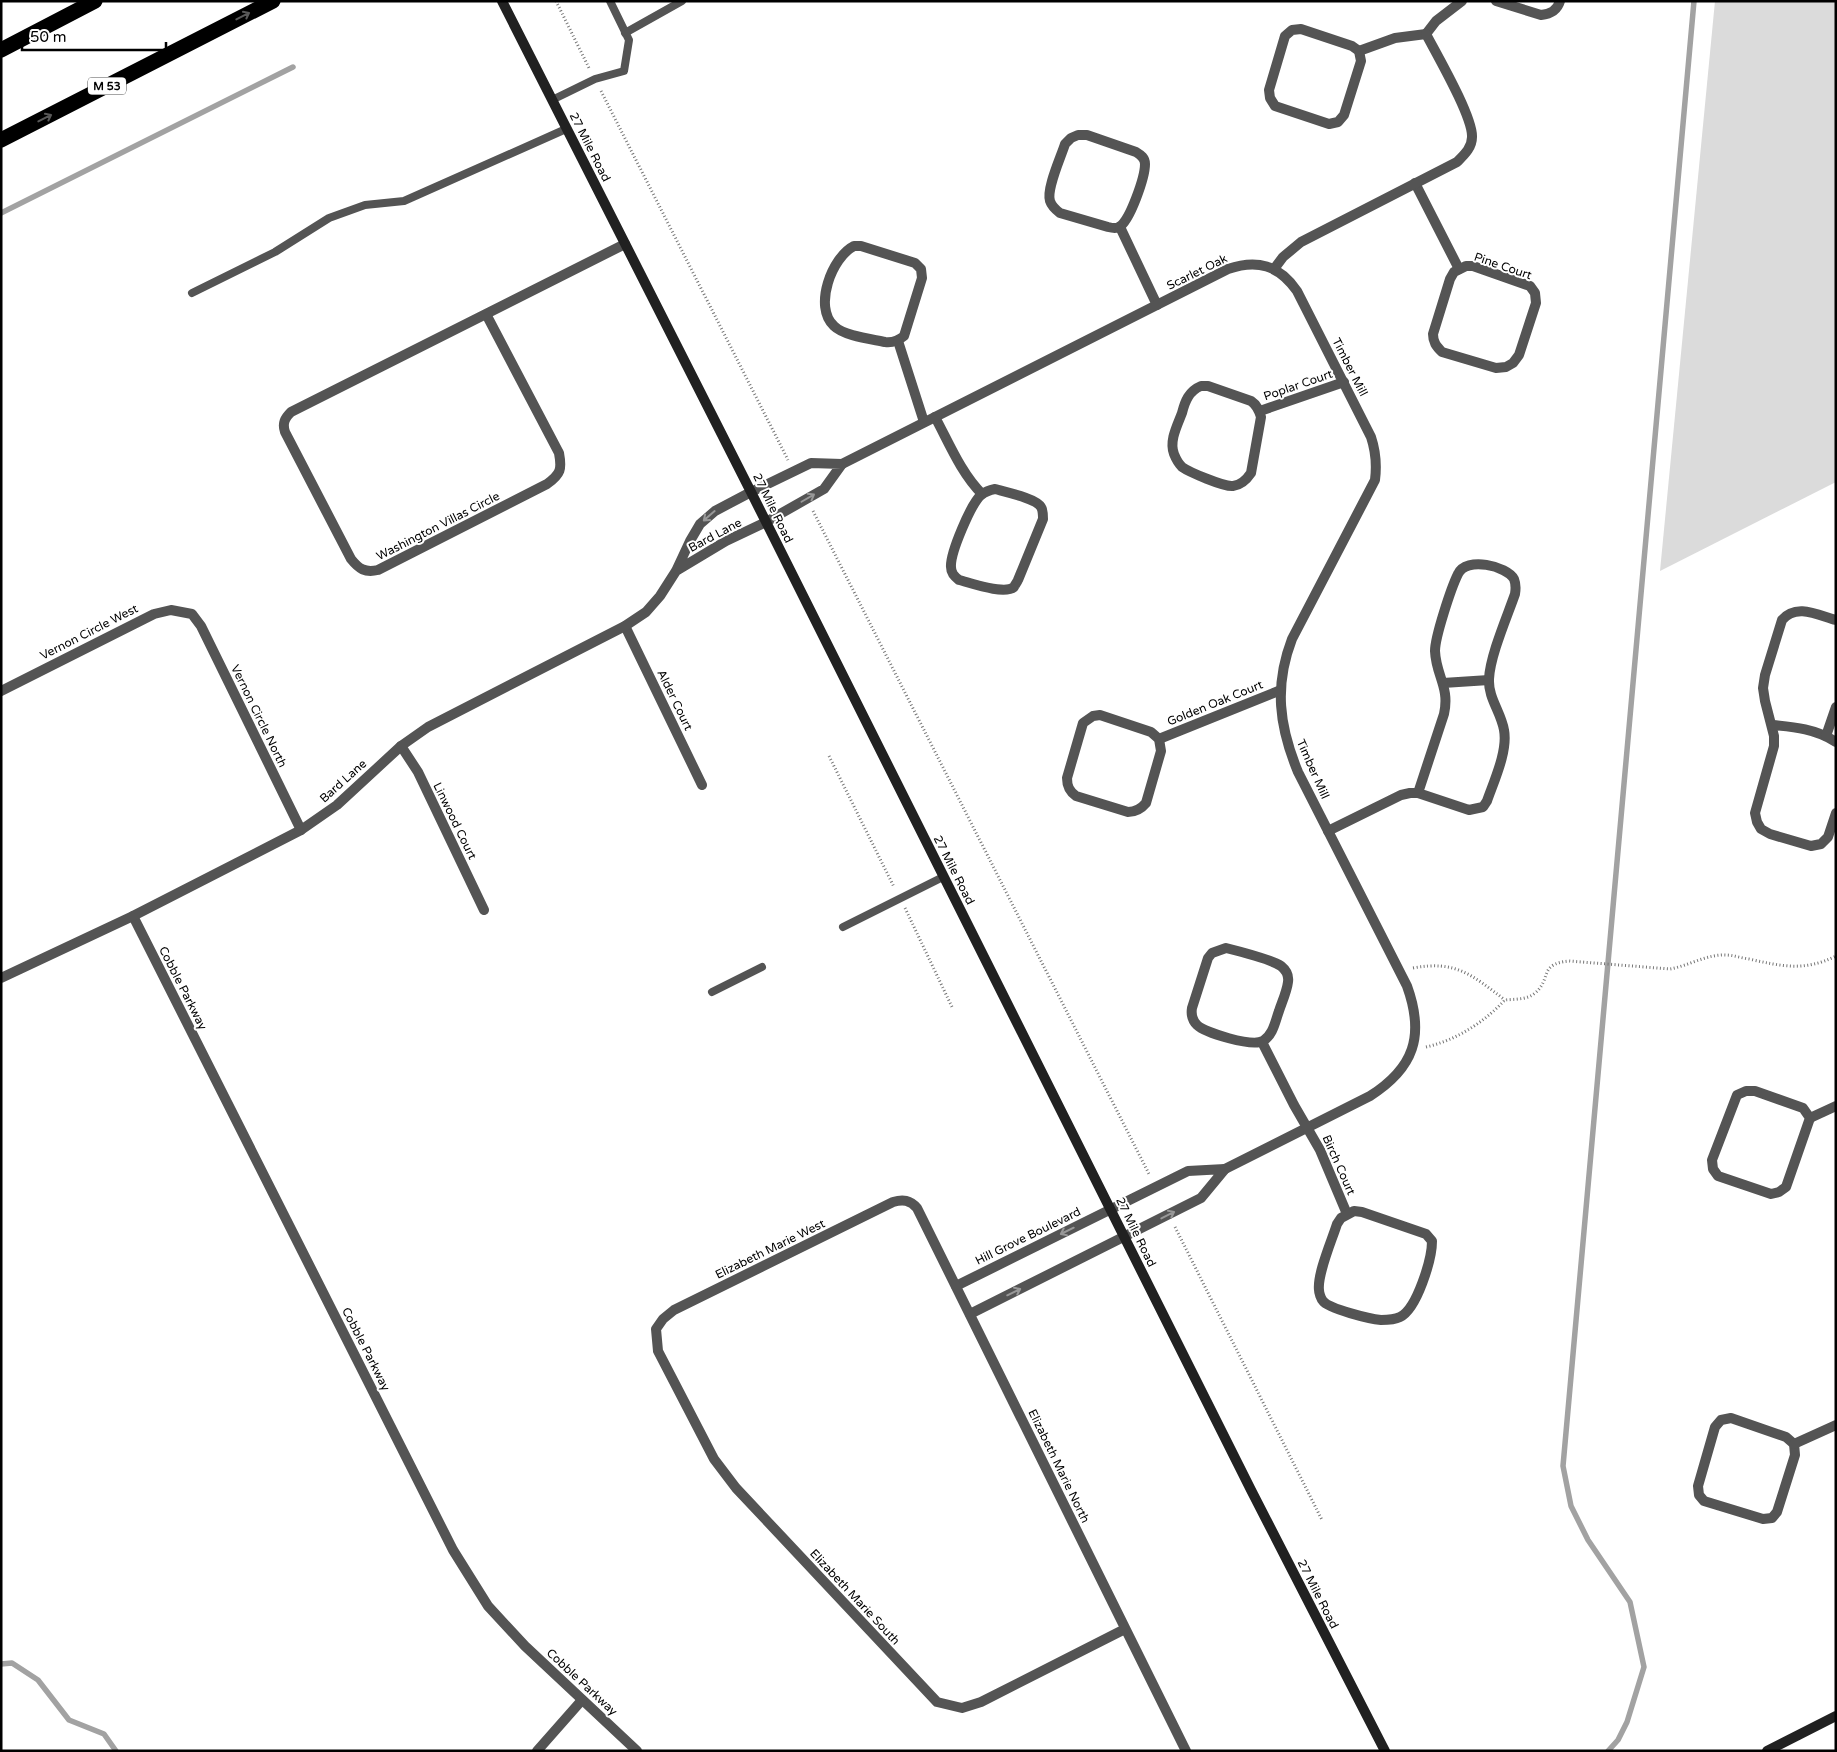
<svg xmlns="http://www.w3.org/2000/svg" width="1837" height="1752" viewBox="0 0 1837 1752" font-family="'Varela Round',sans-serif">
	<rect width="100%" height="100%" fill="#fff"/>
	<path fill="#dbdbdb" d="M1715,1h121v481l-176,89z"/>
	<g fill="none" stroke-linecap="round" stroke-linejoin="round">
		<g stroke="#a2a2a2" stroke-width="5.5">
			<path d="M1,213l292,-146"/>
			<path d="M1,1664l11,-1 26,17 31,40 35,14 12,17"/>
			<path d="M1608,1751l10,-11 9,-18 17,-55 -14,-65 -42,-62 -17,-34 -8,-40 131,-1465"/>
		</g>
		<g stroke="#767676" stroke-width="3" stroke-dasharray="1 2.5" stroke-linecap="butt">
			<path d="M556,1l33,67"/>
			<path d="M601,91l187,369"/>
			<path d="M813,511l336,663"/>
			<path d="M829,756l65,131"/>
			<path d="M905,908l47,99"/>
			<path d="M1413,968c43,-8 59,7 92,32"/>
			<path d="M1426,1047c31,-7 58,-25 79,-47 9,-1 22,0 30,-7 17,-14 3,-29 34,-32l101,8c18,-3 37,-15 56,-14 7,0 15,3 23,4 32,7 55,13 87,-3"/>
			<path d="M1175,1227l147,293"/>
		</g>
		<g stroke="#545454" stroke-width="8">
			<path d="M625,33l57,-32"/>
			<path d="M552,100l43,-21 29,-8 5,-31 -19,-39"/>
			<path d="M192,293l83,-41 54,-34 36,-13 39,-4 162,-72"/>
			<path d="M843,927l100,-50"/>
			<path d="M712,992l50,-25"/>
		</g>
		<g stroke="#545454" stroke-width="10">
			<path d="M1496,1l45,14c9,-1 16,-4 19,-14"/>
			<path d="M1301,29l51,17 7,5 2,10 -17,54 -6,7 -9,2 -54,-18 -5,-8 -1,-8 16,-54 7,-6z"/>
			<path d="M1426,34l10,-13 26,-20"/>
			<path d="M1359,51l36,-13 31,-4"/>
			<path d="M1078,135h9l49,17c5,3 9,6 9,12 0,13 -15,57 -26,63 -3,2 -7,1 -11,0l-48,-14c-4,-3 -8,-6 -10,-12 -4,-12 11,-44 15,-57l6,-6z"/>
			<path d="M1415,183l44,86"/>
			<path d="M1120,227l37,78"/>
			<path d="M854,246h7l54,17 6,6 1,9 -18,58c-6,5 -11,7 -19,6 -14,-3 -41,-6 -51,-16 -21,-19 -2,-69 20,-80z"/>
			<path d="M1466,266h7l57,20 5,7 1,10 -17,52 -6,8 -7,4 -10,1 -54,-16c-6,-6 -9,-10 -9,-18l17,-55 4,-7z"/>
			<path d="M1274,269l9,-12 18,-15 156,-80c7,-7 15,-14 15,-25 1,-20 -35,-82 -46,-103"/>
			<path d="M486,314l73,139c3,16 2,21 -12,31l-169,86c-13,3 -19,-1 -27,-11l-66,-127c-3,-9 0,-14 6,-20l334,-168"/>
			<path d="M898,341l26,81"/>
			<path d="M1201,386h7l43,15c6,4 8,9 10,16l-10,56c-4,6 -9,12 -18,13 -9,1 -44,-14 -51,-19 -4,-4 -6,-8 -8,-13 -5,-13 3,-28 8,-41 3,-12 7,-22 19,-27z"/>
			<path d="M1260,411l84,-29"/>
			<path d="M935,417c14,26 26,56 47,77"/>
			<path d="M842,464l386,-195c29,-10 51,-4 69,22l74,146c5,15 6,27 4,43l-83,159c-18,47 -13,87 6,133l109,214c18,50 7,82 -37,110l-145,73"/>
			<path d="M995,489c10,3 41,9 46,18 2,3 2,8 2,12l-25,61c0,1 -4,6 -4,7 -10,8 -43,-4 -55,-7 -5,-4 -8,-7 -8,-13 -1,-14 20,-63 30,-72 5,-4 9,-5 14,-6z"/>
			<path d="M1836,620c-18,-5 -40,-17 -54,0l-17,55 -2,13 2,13 9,35v10l-19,67 2,9 4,7 9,5 41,12 10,-2 7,-7 8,-24"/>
			<path d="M625,626l77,159"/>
			<path d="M1443,683l46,-3"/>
			<path d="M1,691l153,-77 17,-4 21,4 9,12 100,204"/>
			<path d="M1100,715l51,17 8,7 2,12 -15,52c-5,6 -10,9 -18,9l-52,-16c-7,-5 -9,-10 -9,-18l16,-55 10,-7z"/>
			<path d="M1772,725c23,2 44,4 64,17"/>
			<path d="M1826,736l10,-29"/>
			<path d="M1159,739l122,-49"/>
			<path d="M401,746l17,26 66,138"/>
			<path d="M1328,831l73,-36 9,-2h8l51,17 14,-3 4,-6c7,-20 21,-50 17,-71 -3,-18 -16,-32 -15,-51 1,-23 18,-62 26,-85 1,-6 1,-10 -1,-15 -7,-13 -48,-23 -56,-5 -7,14 -23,63 -23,77 1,25 15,36 9,63l-26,79"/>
			<path d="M133,916l320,634 35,56 37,40 112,105"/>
			<path d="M1226,948c12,3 46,12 55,18 5,4 8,9 7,16 -1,9 -6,20 -9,29 -4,11 -6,24 -16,30 -11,6 -58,-8 -66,-16 -5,-5 -6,-11 -5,-17l16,-50 4,-5z"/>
			<path d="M1,978l132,-62 168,-86 36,-25 64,-59 27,-19 197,-101 21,-14 14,-16 16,-25 14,-30 10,-17 15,-13 36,-19 60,-29 31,1 -18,25 -58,33 -40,19 -50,30"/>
			<path d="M1262,1042l32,63 26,45 27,64"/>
			<path d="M1746,1091h9l48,17 7,10 -24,69 -7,5 -8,2 -53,-18 -5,-7 -1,-9 25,-65z"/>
			<path d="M1810,1118l26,-12"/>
			<path d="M1354,1211l8,1 64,22 6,7c0,18 -15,68 -32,76 -6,3 -13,3 -19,3 -11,-1 -52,-11 -58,-19 -2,-2 -4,-8 -4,-11 -2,-16 13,-50 18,-66l4,-6z"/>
			<path d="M956,1286l232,-115 37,-2 -24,29 -231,116"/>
			<path d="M1731,1418l55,19 8,7 1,11 -18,57 -5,6 -9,1 -59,-18 -5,-6 -1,-9 17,-59 6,-7z"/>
			<path d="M1794,1444l42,-19"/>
			<path d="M1125,1629l-144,73 -19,6 -25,-6 -201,-214 -22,-29 -56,-108 -2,-22 7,-10 11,-9 219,-108c10,-3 17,-2 24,6l269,543"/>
			<path d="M537,1751l45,-51"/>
		</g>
		<g stroke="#212121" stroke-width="10">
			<path d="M502,1l249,491 500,998 134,261"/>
			<path d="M1767,1751l69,-35"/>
		</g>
		<g stroke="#000" stroke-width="15">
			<path d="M1,50l94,-49"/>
			<path d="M1,140l272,-139"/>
		</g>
	</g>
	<defs><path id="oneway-shaft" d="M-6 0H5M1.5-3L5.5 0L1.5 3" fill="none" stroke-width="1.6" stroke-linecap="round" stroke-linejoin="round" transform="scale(1.25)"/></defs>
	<g stroke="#595959">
		<use href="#oneway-shaft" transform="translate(243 16) rotate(-27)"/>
		<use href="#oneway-shaft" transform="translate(45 118) rotate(-27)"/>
	</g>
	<g stroke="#989898">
		<use href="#oneway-shaft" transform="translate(808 498) rotate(-30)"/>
		<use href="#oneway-shaft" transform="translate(709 516) rotate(139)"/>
		<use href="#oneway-shaft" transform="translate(1168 1215) rotate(-27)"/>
		<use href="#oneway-shaft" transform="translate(1067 1231) rotate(154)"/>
		<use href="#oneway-shaft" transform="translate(1014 1292) rotate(-26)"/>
	</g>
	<g text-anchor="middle" stroke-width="4" stroke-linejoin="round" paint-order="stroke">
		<rect fill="#fff" stroke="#4c4c4c" stroke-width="1" x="88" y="77.5" width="38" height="17" rx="4"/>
		<g font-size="11" font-weight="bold" fill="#000">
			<text x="107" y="90">M 53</text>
		</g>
		<g font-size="12" fill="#000" stroke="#fff">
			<text transform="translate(590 147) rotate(63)" y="4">27 Mile Road</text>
			<text transform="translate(1503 266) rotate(19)" y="4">Pine Court</text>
			<text transform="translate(1197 272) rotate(-26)" y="4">Scarlet Oak</text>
			<text transform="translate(1350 367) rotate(63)" y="4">Timber Mill</text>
			<text transform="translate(1298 385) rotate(-19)" y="4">Poplar Court</text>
			<text transform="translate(773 508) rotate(64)" y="4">27 Mile Road</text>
			<text transform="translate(438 526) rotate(-27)" y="4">Washington Villas Circle</text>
			<text transform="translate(715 535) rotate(-28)" y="4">Bard Lane</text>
			<text transform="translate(89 632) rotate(-27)" y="4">Vernon Circle West</text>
			<text transform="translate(675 700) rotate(64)" y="4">Alder Court</text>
			<text transform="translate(1215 703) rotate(-22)" y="4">Golden Oak Court</text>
			<text transform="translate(259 716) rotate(64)" y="4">Vernon Circle North</text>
			<text transform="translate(1313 769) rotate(66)" y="4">Timber Mill</text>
			<text transform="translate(343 781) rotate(-42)" y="4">Bard Lane</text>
			<text transform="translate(455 821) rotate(64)" y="4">Linwood Court</text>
			<text transform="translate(954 870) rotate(63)" y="4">27 Mile Road</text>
			<text transform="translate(183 988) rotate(63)" y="4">Cobble Parkway</text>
			<text transform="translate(1339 1165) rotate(66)" y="4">Birch Court</text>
			<text transform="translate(1136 1232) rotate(64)" y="4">27 Mile Road</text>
			<text transform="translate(1028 1236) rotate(-26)" y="4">Hill Grove Boulevard</text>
			<text transform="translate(770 1249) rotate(-26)" y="4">Elizabeth Marie West</text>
			<text transform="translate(366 1349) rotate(63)" y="4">Cobble Parkway</text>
			<text transform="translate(1059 1466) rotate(64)" y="4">Elizabeth Marie North</text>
			<text transform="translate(1318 1594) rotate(63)" y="4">27 Mile Road</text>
			<text transform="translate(855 1597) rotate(47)" y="4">Elizabeth Marie South</text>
			<text transform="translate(582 1682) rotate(43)" y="4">Cobble Parkway</text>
		</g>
	</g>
	<rect width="1837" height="1752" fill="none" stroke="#000000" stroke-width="5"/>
	<path d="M22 42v8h144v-8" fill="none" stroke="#000000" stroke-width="2.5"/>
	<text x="30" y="42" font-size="15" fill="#000000" stroke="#ffffff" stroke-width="4" paint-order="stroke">50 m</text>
</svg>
